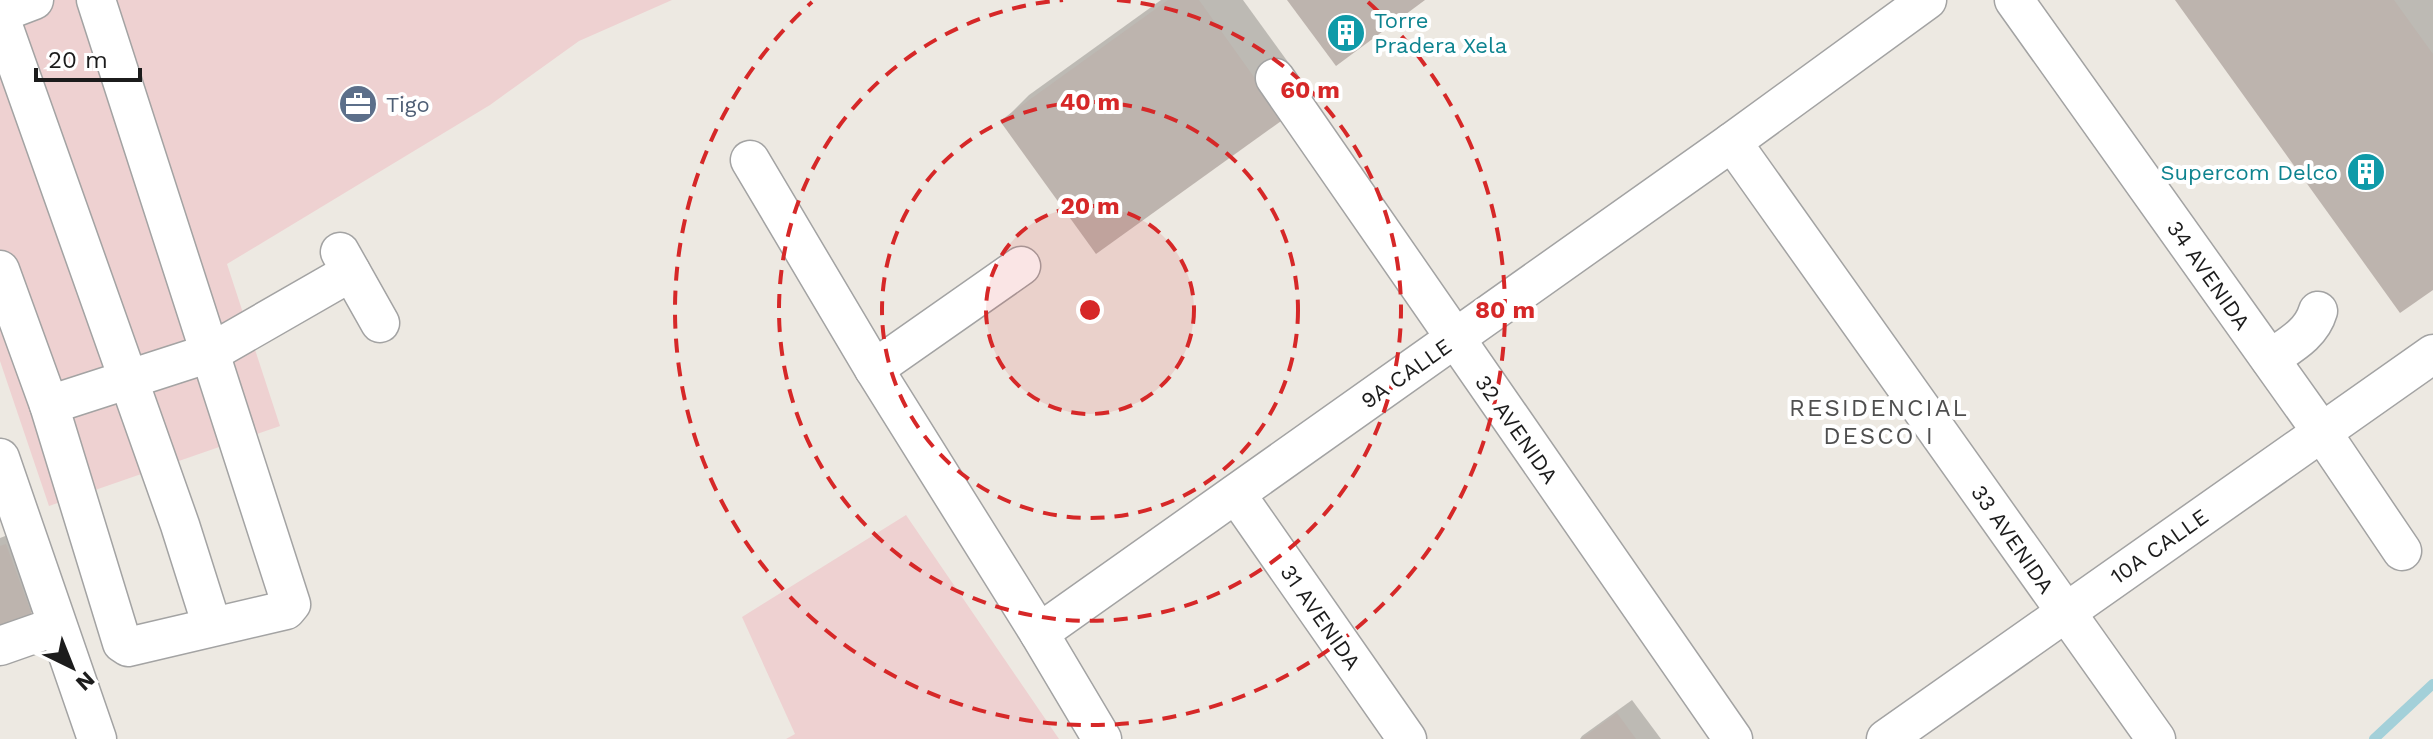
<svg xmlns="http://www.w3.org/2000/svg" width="2433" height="739" viewBox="0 0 2433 739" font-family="'Work Sans',sans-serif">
	<rect width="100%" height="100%" fill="#ede9e2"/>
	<g fill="#eed1d1">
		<path d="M0,0h672l-93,41 -89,64 -263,159 53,162 -231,80 -49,-145z"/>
		<path d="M906,515l153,224h-273l9,-5 -53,-117z"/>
	</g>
	<g fill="#0003">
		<path d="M1161,0h82l66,91 -26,26 -280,4 26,-26z"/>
		<path d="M2178,0h255v287z"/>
		<path d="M21,530l24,68 -14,15 -31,11v-86z"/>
		<path d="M1632,700l29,39h-81l2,-3z"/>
	</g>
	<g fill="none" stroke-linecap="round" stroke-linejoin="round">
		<path stroke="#a3d0d9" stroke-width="10" d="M2374,739l59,-55"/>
	</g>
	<g fill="#bdb4ae">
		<path d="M1168,0h31l85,119 -188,135 -96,-133z"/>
		<path d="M1287,0h138l-89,66z"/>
		<path d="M2175,0h219l39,54v236l-33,23z"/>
		<path d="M6,544l26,71 -32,11v-80z"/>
		<path d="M1617,713l19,26h-55z"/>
	</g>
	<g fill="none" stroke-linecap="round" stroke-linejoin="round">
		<defs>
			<g id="minor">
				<path d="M2014,0l307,431 81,120"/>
				<path d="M0,13l34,-13"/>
				<path d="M0,17l180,508 32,101"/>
				<path d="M1275,78l458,661"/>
				<path d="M1732,142l424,597"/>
				<path d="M750,160l124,209 165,264 63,106"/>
				<path d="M340,252l40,71"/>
				<path d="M0,270l49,135 73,238 6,4 158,-37 5,-6 -195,-604"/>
				<path d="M2270,359c18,-13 41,-24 48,-48"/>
				<path d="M874,369l147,-103"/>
				<path d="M49,405l161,-52 141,-81"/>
				<path d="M0,458l97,281"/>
				<path d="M1236,494l171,245"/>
				<path d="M1039,633l693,-491 195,-142"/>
				<path d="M0,646l57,-20"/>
				<path d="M1886,739l547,-385"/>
			</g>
		</defs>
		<use href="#minor" stroke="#a3a3a3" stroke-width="41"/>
		<use href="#minor" stroke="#fff" stroke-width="38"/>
	</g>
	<circle cx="1090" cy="310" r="104" fill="#d62828" fill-opacity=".12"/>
	<g fill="none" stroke="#d62828" stroke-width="4" stroke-dasharray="14 10">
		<circle cx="1090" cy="310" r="104"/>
		<circle cx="1090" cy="310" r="208"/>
		<path d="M1117 0A311 311 0 1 1 1063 0"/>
		<path d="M1368 2A415 415 0 1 1 812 2"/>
	</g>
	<defs>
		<symbol id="building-disc" viewBox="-11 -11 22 22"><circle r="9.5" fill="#0f9aa8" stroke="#fff"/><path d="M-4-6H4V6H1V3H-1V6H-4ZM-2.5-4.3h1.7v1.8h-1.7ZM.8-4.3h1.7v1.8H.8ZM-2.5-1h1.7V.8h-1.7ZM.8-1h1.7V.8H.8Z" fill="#fff"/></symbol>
		<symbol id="office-disc" viewBox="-11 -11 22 22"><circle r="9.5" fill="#5c6f8a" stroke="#fff"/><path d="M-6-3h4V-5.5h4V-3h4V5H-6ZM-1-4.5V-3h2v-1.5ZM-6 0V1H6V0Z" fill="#fff"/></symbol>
	</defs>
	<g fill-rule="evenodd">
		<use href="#building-disc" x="1324" y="11" width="44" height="44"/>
		<use href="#office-disc" x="336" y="82" width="44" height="44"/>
		<use href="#building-disc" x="2344" y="150" width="44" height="44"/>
	</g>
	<g text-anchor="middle" stroke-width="8" stroke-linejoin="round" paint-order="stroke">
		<g font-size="22" fill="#0d838f" stroke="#fff" text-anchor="start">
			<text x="1374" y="28">Torre<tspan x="1374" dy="25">Pradera Xela</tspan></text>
			<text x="2338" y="180" text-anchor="end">Supercom Delco</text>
		</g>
		<g font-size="22" fill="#4e5e75" stroke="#fff" text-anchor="start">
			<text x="386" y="112">Tigo</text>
		</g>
		<g font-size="22" fill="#1c1c1c" stroke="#fff">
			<text transform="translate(2209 275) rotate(55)" y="8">34 AVENIDA</text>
			<text transform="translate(1406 373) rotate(-35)" y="8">9A CALLE</text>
			<text transform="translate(1517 429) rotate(55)" y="8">32 AVENIDA</text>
			<text transform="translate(2013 539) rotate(55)" y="8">33 AVENIDA</text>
			<text transform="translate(2159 546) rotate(-35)" y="8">10A CALLE</text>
			<text transform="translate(1321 617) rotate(55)" y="8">31 AVENIDA</text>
		</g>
		<g font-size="24" letter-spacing="2" fill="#4f4f4f" stroke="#fff">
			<text x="1879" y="416">RESIDENCIAL<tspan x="1879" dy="28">DESCO I</tspan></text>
		</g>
	</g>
	<circle cx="1090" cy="310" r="12" fill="#d62828" stroke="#fff" stroke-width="4"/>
	<g font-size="24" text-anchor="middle" font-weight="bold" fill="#d62828" stroke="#fff" stroke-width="8" stroke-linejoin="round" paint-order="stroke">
		<text x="1310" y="98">60 m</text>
		<text x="1090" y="110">40 m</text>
		<text x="1090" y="214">20 m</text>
		<text x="1505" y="318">80 m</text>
	</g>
	<g transform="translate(72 667) rotate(137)" stroke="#ffffff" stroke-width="6" paint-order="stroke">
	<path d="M0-6L14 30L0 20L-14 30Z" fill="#1c1c1c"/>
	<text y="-12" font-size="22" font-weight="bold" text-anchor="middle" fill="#1c1c1c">N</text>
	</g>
	<path d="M36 68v12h104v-12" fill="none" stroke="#1c1c1c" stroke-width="4"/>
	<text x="48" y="68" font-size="24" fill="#1c1c1c" stroke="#ffffff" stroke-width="6" paint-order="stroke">20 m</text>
</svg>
